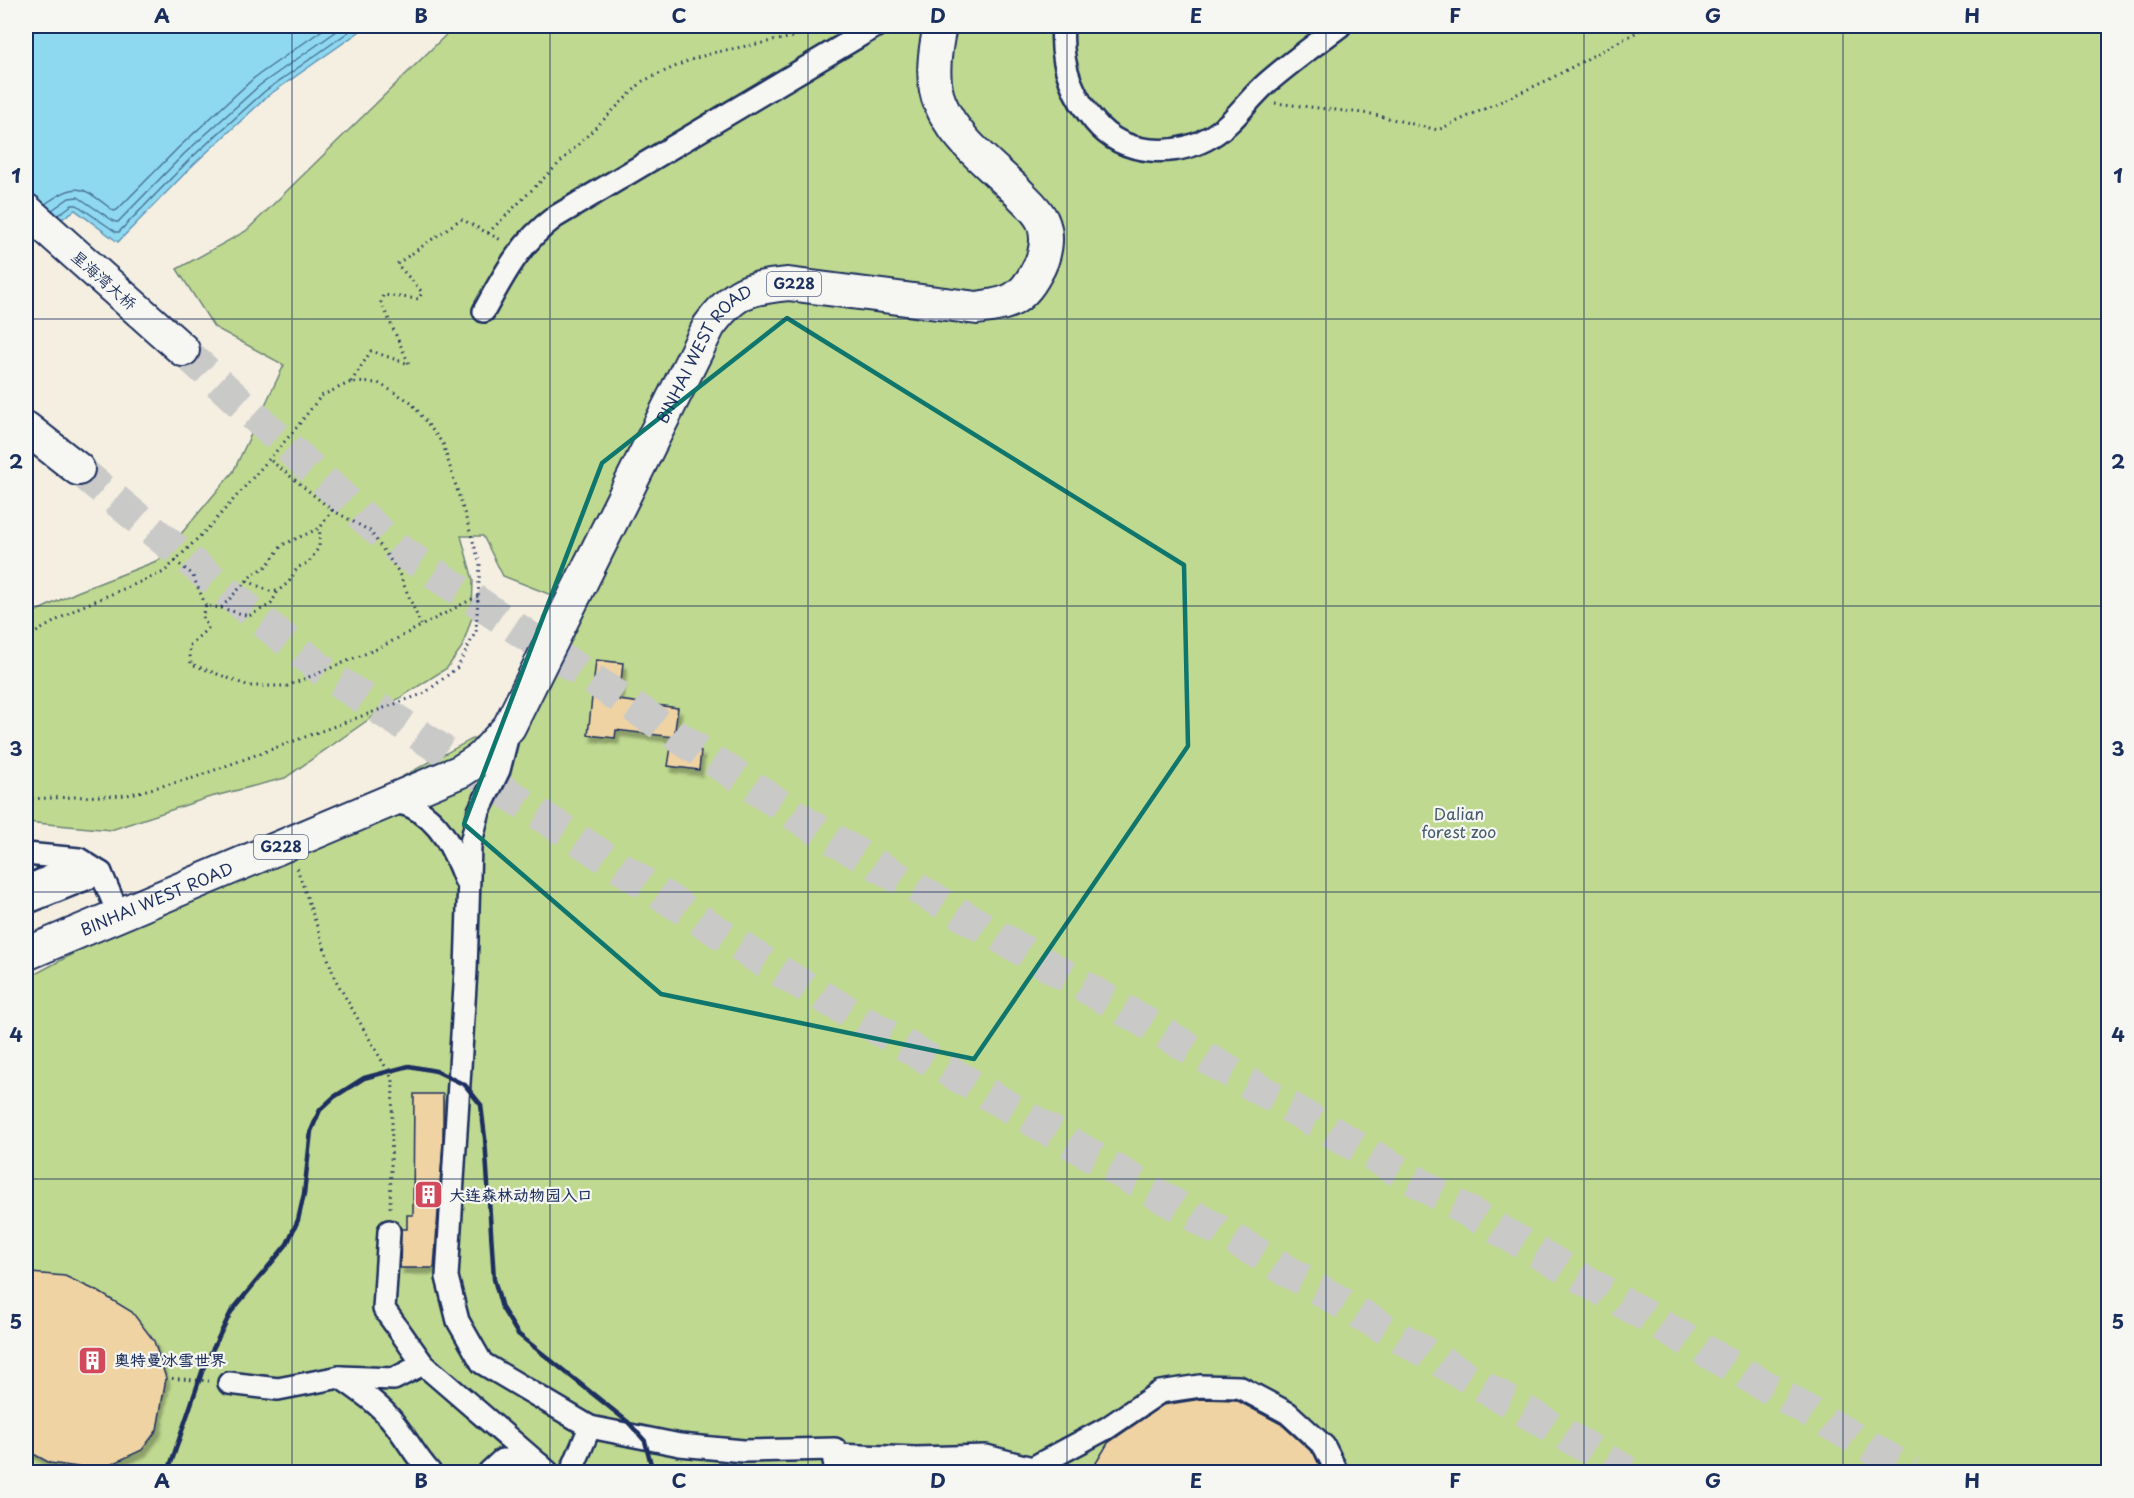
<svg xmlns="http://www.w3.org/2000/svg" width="2134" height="1498" viewBox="0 0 2134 1498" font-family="'Playpen Sans','LXGW WenKai TC',sans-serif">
	<defs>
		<filter id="shadow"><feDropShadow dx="3.5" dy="6" stdDeviation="1.5" flood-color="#0004"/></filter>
	</defs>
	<rect width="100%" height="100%" fill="#f5efe2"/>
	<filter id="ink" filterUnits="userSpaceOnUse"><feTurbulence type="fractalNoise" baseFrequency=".0167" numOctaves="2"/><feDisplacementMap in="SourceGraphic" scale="12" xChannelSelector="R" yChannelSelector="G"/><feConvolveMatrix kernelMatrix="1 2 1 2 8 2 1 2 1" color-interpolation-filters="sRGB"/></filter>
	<g filter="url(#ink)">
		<path fill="#bfd990" stroke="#6d8477" stroke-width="1.5" d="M455,26h1653v1446h-2082v-493l504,-271 54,-100 -81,-32 -20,-40h-22l12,44 -1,37 -10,30 -15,21 -49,31 -113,79 -78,20 -96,32 -85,-8v-206l51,-24 82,-32 74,-88 51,-107 -70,-38 -37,-58 69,-38z"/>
		<path fill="#8fd9f0" stroke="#6195b6" stroke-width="1.5" d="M26,26h337v3l-94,66 -75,69 -76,78 -43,-32 -49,34z"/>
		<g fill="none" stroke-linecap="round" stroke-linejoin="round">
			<g stroke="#497398" stroke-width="1.5">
				<path d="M45,204c35,-24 37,-17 69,7l3,-1 61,-62 76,-70 74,-52"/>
				<path d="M52,210l17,-12 9,-1 37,25h3l66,-68 76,-69 84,-59"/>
				<path d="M58,215l14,-10h5l39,27h3l71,-73 75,-68 92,-65"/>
			</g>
		</g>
		<g fill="#efd3a3" stroke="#1b2f5e" stroke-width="1.5" filter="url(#shadow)">
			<path d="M596,660l27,3 -4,37 59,8 -4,29 -58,-7 -1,8 -27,-3z"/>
			<path d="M671,747l30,4 -2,19 -31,-4z"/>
			<path d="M414,1094h29v48l-9,126h-34l1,-39h6v-14h6z"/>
			<path d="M31,1273l34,3 34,16 33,20 22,29 12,37 -9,52 -15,20 -43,20 -49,-7 -24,-13v-174z"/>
			<path d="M1201,1399l35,1 45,24 33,30 9,19h-233l18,-30 55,-38z"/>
		</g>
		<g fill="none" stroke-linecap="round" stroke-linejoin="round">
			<g stroke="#c9c9c8" stroke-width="32" stroke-dasharray="32 16" stroke-linecap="butt">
				<path d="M183,350l215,199 421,282 1093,641"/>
				<path d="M78,469l250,206 436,287 864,510"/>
			</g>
			<defs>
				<g id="minor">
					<path d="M1063,26c-3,36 8,68 32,96 28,34 81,36 117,14 22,-13 36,-37 56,-54 23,-20 48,-38 72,-56"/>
					<path d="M484,311c21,-38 36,-68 71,-94l321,-191"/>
					<path d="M509,731l-10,39 -20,41 -9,35 -4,124 -19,307 11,44 24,42 108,64 -19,45"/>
					<path d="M389,801c8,2 17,3 23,6 29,14 42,44 53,73"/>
					<path d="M26,854l53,5 22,14 18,42"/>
					<path d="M26,887l43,-19 17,3"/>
					<path d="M26,903l75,-30"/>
					<path d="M389,1231l-5,78 39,55 125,108"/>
					<path d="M340,1377c19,14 40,27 54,46 13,16 22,34 36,49"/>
					<path d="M229,1383l49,6 62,-12 54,2 29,-15"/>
					<path d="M590,1427l90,18 63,6 92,-2"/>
					<path d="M489,1472l13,-12 38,5"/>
					<path d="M836,1472l-3,-17 83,3 70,-2 46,12 75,-40 53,-36 40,-6 39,1 49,26 36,33 13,26"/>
				</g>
				<g id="highway">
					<path d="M26,210l157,140"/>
					<path d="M26,428l52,41"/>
					<path id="s1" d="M26,954l435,-183 20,-13 28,-31 200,-401c25,-34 38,-38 79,-42l189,24c31,-4 44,-7 59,-35 9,-15 14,-36 6,-53 -6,-12 -18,-21 -27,-31 -27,-26 -61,-51 -75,-86 -10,-23 -5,-54 0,-77"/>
				</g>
			</defs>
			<use href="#minor" stroke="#1b2f5e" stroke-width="26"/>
			<use href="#highway" stroke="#1b2f5e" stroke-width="36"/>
			<g stroke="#1b2f5e" stroke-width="3" stroke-dasharray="1.5 4.5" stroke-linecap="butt">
				<path d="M1275,103l96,11 67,16 110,-50 100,-54"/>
				<path d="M488,233l155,-152 47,-21 26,-8 77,-15 23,-11"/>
				<path d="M351,382l20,-31 38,13 -28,-62 2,-7 36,4 3,-7 -25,-28 64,-45 42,22"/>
				<path d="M332,510l38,21 28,40 23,54"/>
				<path d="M175,561l17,13 14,32 15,2 31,-33 15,-9 15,-21 38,-17 12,-18 -63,-51"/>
				<path d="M247,581l23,10h8l11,-9 8,-14 12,-6 10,-15 1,-19"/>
				<path d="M206,606l-4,9 6,13 -19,18 2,18 58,22h38l92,-38 99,-52"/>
				<path d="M221,608l28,8 22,-12 7,-13"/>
				<path d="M26,638l52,-30 86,-36 48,-48 81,-92 28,-36 30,-14 27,1 33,19 32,42 37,120 -4,67 -18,36 -33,26 -232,85 -66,17 -101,4"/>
				<path d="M297,868l38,111 58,101 -3,132"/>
				<path d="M166,1378l43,3"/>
			</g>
			<use href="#minor" stroke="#f6f6f2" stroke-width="21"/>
			<use href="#highway" stroke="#f6f6f2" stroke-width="32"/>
			<path stroke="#1b2f5e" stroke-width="4.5" d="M168,1472l35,-103 28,-57 56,-68 11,-24 6,-26 7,-63 9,-21 14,-13 30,-19 45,-12 27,5 29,14 16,20 4,33 9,141 8,29 16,26 110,88 17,19 8,31"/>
		</g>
	</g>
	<path fill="none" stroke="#0f766e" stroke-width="4.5" stroke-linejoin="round" d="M787,318l397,247 4,181 -214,313 -313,-65 -197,-170 138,-361z"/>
	<path fill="none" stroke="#1b2f5e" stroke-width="1.5" stroke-opacity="0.55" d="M292,26v1446M550,26v1446M808,26v1446M1067,26v1446M1326,26v1446M1584,26v1446M1843,26v1446M26,319h2082M26,606h2082M26,892h2082M26,1179h2082"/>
	<defs>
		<symbol id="building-square" viewBox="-11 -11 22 22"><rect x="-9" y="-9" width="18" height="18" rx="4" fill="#d1495b" stroke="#f6f6f2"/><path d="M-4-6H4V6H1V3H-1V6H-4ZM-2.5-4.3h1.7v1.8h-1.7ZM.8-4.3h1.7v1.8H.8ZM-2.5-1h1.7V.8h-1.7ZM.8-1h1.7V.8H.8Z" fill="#fff"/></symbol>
	</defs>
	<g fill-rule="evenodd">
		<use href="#building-square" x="412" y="1178" width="33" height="33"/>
		<use href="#building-square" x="76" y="1344" width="33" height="33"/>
	</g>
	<g text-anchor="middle" stroke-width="4.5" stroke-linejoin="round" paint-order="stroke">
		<g fill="#f6f6f2" stroke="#5d6b8a" stroke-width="1.5">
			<rect x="767" y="272" width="54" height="24" rx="4.5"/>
			<rect x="254" y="835" width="54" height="24" rx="4.5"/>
		</g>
		<g font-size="15" font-weight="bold" fill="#1b2f5e">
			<text x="794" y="289">G228</text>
			<text x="281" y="852">G228</text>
		</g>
		<g font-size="16" fill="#1b2f5e" stroke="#f6f6f2">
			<text transform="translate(104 280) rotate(41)" y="6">星海湾大桥</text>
			<text dy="6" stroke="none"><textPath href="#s1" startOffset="960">BINHAI WEST ROAD</textPath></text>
			<text dy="6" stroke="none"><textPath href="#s1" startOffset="142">BINHAI WEST ROAD</textPath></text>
		</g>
		<g font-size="16" fill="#445a6a" stroke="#f6f6f2">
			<text x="1459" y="820">Dalian<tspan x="1459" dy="18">forest zoo</tspan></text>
		</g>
		<g font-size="16" font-weight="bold" fill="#1b2f5e" stroke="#f6f6f2" text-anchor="start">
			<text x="449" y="1201">大连森林动物园入口</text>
			<text x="114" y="1366">奥特曼冰雪世界</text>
		</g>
	</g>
	<rect width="2134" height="1498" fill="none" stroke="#f6f6f2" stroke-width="66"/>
	<rect x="33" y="33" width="2068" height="1432" fill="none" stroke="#1b2f5e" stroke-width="2"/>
	<g font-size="20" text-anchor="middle" font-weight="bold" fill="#1b2f5e">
		<text x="162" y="23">A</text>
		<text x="421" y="23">B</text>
		<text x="679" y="23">C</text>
		<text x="938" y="23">D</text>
		<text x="1196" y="23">E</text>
		<text x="1455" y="23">F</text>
		<text x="1713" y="23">G</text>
		<text x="1972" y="23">H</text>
		<text x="16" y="183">1</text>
		<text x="2118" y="183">1</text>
		<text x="16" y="469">2</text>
		<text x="2118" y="469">2</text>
		<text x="16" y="756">3</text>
		<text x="2118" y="756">3</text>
		<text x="16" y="1042">4</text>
		<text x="2118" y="1042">4</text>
		<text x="16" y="1329">5</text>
		<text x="2118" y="1329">5</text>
		<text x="162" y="1488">A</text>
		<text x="421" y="1488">B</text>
		<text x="679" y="1488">C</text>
		<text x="938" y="1488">D</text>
		<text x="1196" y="1488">E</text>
		<text x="1455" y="1488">F</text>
		<text x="1713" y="1488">G</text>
		<text x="1972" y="1488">H</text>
	</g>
</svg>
